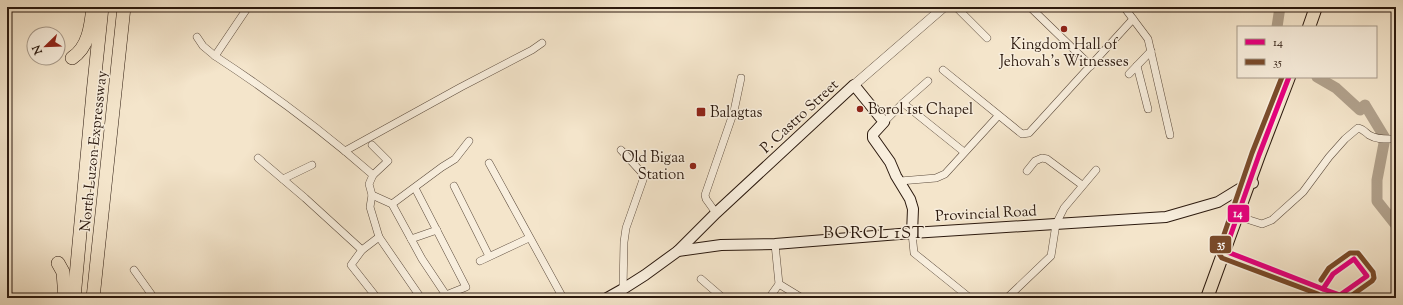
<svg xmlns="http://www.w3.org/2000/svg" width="1403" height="305" viewBox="0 0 1403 305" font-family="'Sorts Mill Goudy',serif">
	<rect width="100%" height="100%" fill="#f4e5cb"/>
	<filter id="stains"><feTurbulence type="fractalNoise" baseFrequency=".005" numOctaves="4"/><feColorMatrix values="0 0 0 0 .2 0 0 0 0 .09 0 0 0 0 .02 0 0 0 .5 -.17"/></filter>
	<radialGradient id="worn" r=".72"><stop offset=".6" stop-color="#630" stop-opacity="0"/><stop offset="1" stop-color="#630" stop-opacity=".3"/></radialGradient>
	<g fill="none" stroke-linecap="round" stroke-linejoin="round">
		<g stroke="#b0a08b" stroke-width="11">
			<path d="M1277,27l3,-20"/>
			<path d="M1317,77l19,11 24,22 5,-5 20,33 -8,42v21l19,24"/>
		</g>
		<defs>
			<g id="minor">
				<path d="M956,7l31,31"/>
				<path d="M1124,7l24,32 22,96"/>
				<path d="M1032,9l59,57"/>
				<path d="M197,37l6,9 12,10c55,36 108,75 158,119"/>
				<path d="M215,56l33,-49"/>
				<path d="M1137,66l11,43"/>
				<path d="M943,70l79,64 7,-1 104,-114"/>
				<path d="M1129,74l22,-23"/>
				<path d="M903,103l61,49"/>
				<path d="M884,122l19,-19 25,-22"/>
				<path d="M372,145l16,16 -15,14 -4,9 3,11 -2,12 9,30 42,61"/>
				<path d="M621,150l22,24 1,3 -18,51 -2,14 -1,47"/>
				<path d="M345,151l116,-64 71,-37 10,-7"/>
				<path d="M258,158l47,40 57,52"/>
				<path d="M489,163l74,135"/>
				<path d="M1027,171l8,-10 7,-3 5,1 35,26"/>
				<path d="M283,179l29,-14"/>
				<path d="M900,181l36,-3 9,-4 53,-58"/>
				<path d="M454,186l35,70"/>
				<path d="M372,195l20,9 30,55 24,36 20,-8 -51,-99"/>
				<path d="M392,204l50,-37 13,-8 14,-18"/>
				<path d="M716,213l-10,-14 -1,-4 29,-84 7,-33"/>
				<path d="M1237,216l25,8 10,-4 31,-28 26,-35 16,-18 13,-11c5,1 7,4 11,7 8,5 18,4 27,4"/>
				<path d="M912,233l2,20 56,45"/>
				<path d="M411,239l26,-9"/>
				<path d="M480,261l49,-23"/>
				<path d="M134,270l20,28"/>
				<path d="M701,279l22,19"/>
				<path d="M779,284l23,14"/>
				<path d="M377,298l-26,-33 11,-15 17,-13"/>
				<path d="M769,298l10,-14 -4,-40"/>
				<path d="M1007,298l44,-42 5,-32 8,-16 32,-38"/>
			</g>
			<path id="tertiary" d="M854,85l90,-78"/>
			<g id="secondary">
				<path d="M678,251l38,-38 138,-128 30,37 -11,12v4l17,24 6,14 14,23 3,10 -1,24"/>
				<path d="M607,298l16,-9 22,-14 33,-24 43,-6 54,-1 137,-11 254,-16 52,-15 31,-19h4"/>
			</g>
			<g id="trunk">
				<path d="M1309,27l7,-20"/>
				<path d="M1207,298l52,-143 30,-78"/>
			</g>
			<g id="motorway">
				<path d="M72,58c17,-11 19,-33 21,-51"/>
				<path d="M58,263l5,9 2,26"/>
				<path d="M74,298l19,-205 9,-86"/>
				<path d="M93,298l31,-291"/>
			</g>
		</defs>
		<use href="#minor" stroke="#5d4c3d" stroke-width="8"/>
		<use href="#tertiary" stroke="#5d4c3d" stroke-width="10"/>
		<use href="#secondary" stroke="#2b190e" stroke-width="12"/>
		<use href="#trunk" stroke="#2b190e" stroke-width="14"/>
		<use href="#motorway" stroke="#2b190e" stroke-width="14"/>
		<use href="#minor" stroke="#f8eedd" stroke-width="7"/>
		<use href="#tertiary" stroke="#f8eedd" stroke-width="9"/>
		<use href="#secondary" stroke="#f8eedd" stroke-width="10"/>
		<use href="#trunk" stroke="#f4e5cb" stroke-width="12"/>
		<use href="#motorway" stroke="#f4e5cb" stroke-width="13"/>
		<defs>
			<g id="bus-1">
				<path d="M1289,77l-30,78 -34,96 98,38"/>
				<path d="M1354,259l13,17 -27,19 -17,-6 10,-15z"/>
			</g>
			<g id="bus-2">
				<path d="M1282,77l-30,76 -34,99 4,6 96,36"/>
				<path d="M1321,280l8,-12 21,-15h8l15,19 1,6 -2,3 -24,17"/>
			</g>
		</defs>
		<use href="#bus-1" stroke="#f8eedd" stroke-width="8"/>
		<use href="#bus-2" stroke="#f8eedd" stroke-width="8"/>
		<use href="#bus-1" stroke="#e5007d" stroke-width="5"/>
		<use href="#bus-2" stroke="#7a4b2a" stroke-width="5"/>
	</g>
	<g fill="#8f2418" stroke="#f8eedd" stroke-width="1.5">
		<circle cx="1064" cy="29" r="4"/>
		<circle cx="860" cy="109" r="4"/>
		<rect x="696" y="107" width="10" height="10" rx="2"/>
		<circle cx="693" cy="166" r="4"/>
	</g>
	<g text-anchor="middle" stroke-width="3" stroke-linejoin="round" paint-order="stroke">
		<g font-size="15" fill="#2b190e" stroke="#f8eedd" text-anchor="start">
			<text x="1064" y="49" text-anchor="middle">Kingdom Hall of<tspan x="1064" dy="17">Jehovah's Witnesses</tspan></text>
			<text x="868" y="114">Borol 1st Chapel</text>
			<text x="710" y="117">Balagtas</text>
			<text x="685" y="162" text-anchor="end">Old Bigaa<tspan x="685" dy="17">Station</tspan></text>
		</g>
		<g font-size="15" fill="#2b190e" stroke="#f8eedd">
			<text transform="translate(799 116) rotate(-43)" y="5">P. Castro Street</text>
			<text transform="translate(93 151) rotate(-84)" y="5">North Luzon Expressway</text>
			<text transform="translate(986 213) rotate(-3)" y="5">Provincial Road</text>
		</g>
		<g font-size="17" letter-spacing="1" fill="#2b190e" stroke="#f8eedd">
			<text x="874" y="238">BOROL 1ST</text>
		</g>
	</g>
	<g stroke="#f8eedd" stroke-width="1.5">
		<rect x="1227" y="204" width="23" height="19" rx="4" fill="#e5007d"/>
		<rect x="1209" y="235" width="23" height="19" rx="4" fill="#7a4b2a"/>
	</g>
	<g font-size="11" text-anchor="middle" font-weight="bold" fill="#fff">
		<text x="1238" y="217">14</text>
		<text x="1221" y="248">35</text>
	</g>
	<rect width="1403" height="305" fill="none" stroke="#f4e5cb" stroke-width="24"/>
	<rect x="8" y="8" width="1387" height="289" fill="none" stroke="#2b190e" stroke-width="2"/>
	<rect x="12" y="12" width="1379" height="281" fill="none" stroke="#2b190e"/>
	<rect x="1237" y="26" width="140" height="52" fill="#f8eedd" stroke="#a6998a"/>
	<rect x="1245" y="39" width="20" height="6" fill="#e5007d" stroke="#a6998a"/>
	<text x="1273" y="46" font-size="12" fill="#2b190e">14</text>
	<rect x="1245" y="59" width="20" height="6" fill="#7a4b2a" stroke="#a6998a"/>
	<text x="1273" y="66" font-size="12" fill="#2b190e">35</text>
	<g transform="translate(46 46) rotate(247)"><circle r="19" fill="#f8eedd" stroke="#a6998a"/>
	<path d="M0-3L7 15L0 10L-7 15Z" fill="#8f2418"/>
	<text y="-6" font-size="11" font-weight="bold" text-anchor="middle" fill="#2b190e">N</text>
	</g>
	<rect width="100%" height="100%" filter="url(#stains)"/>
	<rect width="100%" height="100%" fill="url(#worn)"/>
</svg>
